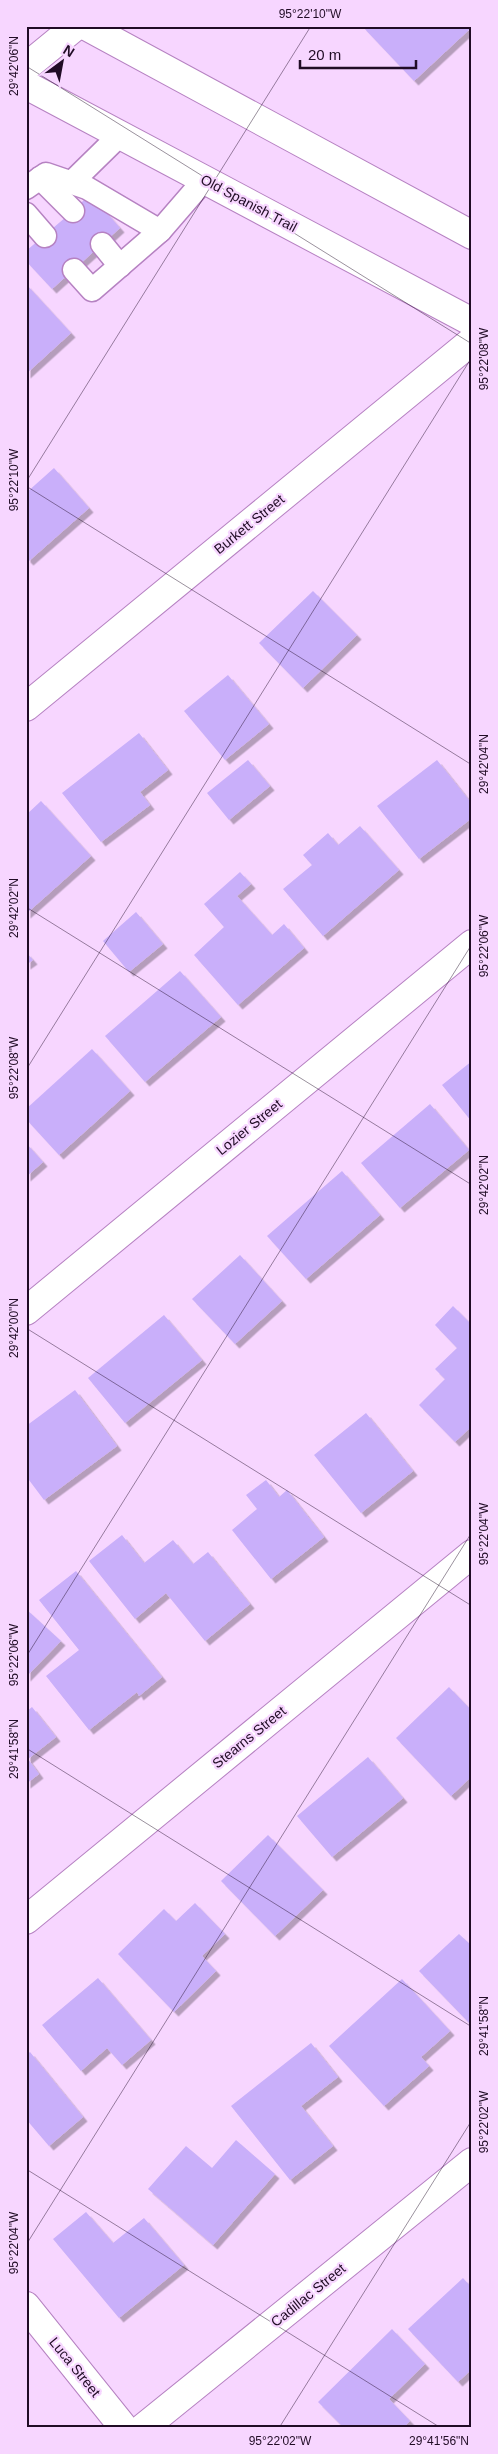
<svg xmlns="http://www.w3.org/2000/svg" width="498" height="2454" viewBox="0 0 498 2454" font-family="Arial,sans-serif">
	<defs>
		<filter id="shadow"><feDropShadow dx="4.5" dy="4.5" stdDeviation="0" flood-color="#0004"/></filter>
	</defs>
	<rect width="100%" height="100%" fill="#f7d6ff"/>
	<g fill="#c9affa" filter="url(#shadow)">
		<path d="M362,26h110v1l-58,54z"/>
		<path d="M90,194l30,34 -68,61 -26,-28v-10l47,-40z"/>
		<path d="M26,284l45,49 -45,41z"/>
		<path d="M54,468l35,40 -60,53 -3,-3v-65z"/>
		<path d="M313,591l44,44 -54,53 -44,-45z"/>
		<path d="M228,675l41,49 -44,36 -41,-49z"/>
		<path d="M139,733l29,37 -28,22 10,13 -49,37 -39,-49z"/>
		<path d="M248,760l22,26 -41,34 -22,-27z"/>
		<path d="M437,760l35,44v14l-53,41 -42,-53z"/>
		<path d="M41,801l50,55 -65,58v-99z"/>
		<path d="M360,826l39,44 -76,66 -40,-47 29,-24 -9,-10 25,-22 10,12z"/>
		<path d="M240,872l11,12 -14,12 35,39 12,-11 20,24 -66,57 -44,-50 30,-28 -20,-23z"/>
		<path d="M136,912l27,32 -34,28 -26,-31z"/>
		<path d="M26,952l7,8 -7,5z"/>
		<path d="M180,971l41,46 -76,65 -40,-46z"/>
		<path d="M92,1049l38,42 -71,64 -33,-36v-10z"/>
		<path d="M472,1061v61l-30,-37z"/>
		<path d="M430,1104l39,46 -69,58 -39,-45z"/>
		<path d="M26,1143l17,19 -17,15z"/>
		<path d="M342,1171l38,44 -74,64 -39,-43z"/>
		<path d="M240,1255l42,46 -47,43 -43,-45z"/>
		<path d="M453,1306l19,19v101l-17,16 -36,-37 26,-26 -10,-10 22,-21 -22,-23z"/>
		<path d="M164,1315l38,45 -77,63 -37,-45z"/>
		<path d="M75,1390l42,56 -73,54 -18,-24v-50z"/>
		<path d="M366,1413l47,58 -52,42 -47,-58z"/>
		<path d="M266,1480l13,17 8,-7 37,47 -53,42 -39,-49 25,-21 -11,-14z"/>
		<path d="M122,1535l22,28 29,-23 20,24 15,-12 42,52 -45,37 -39,-48 -31,26 -46,-58z"/>
		<path d="M76,1571l86,106 -23,19 -2,-4 -48,38 -43,-54 33,-26 -40,-50z"/>
		<path d="M26,1609l35,32 -35,36z"/>
		<path d="M449,1687l23,24v65l-21,20 -55,-58z"/>
		<path d="M32,1707l24,30 -28,22 11,15 -13,10v-72z"/>
		<path d="M368,1757l35,41 -71,59 -35,-41z"/>
		<path d="M268,1835l55,55 -48,46 -54,-55z"/>
		<path d="M195,1903l30,31 -23,22 14,15 -42,41 -56,-58 46,-45 12,12z"/>
		<path d="M459,1934l13,12v80l-53,-55z"/>
		<path d="M98,1978l53,62 -29,25 -15,-17 -26,23 -39,-46z"/>
		<path d="M402,1979l48,52 -29,26 8,9 -45,40 -55,-60z"/>
		<path d="M311,2043l27,34 -37,29 32,40 -43,34 -59,-74z"/>
		<path d="M30,2052l53,65 -34,29 -23,-27v-64z"/>
		<path d="M236,2140l39,34 -62,71 -65,-56 38,-43 26,22z"/>
		<path d="M86,2212l27,31 31,-25 40,47 -65,53 -66,-79z"/>
		<path d="M463,2278l9,10v81l-14,13 -50,-53z"/>
		<path d="M392,2329l33,35 -36,35 21,22 -7,7h-59l-26,-26z"/>
	</g>
	<g fill="none" stroke-linecap="round" stroke-linejoin="round">
		<defs>
			<g id="lane">
				<path d="M40,178l33,33"/>
				<path d="M71,183l49,-48"/>
				<path d="M26,188l20,-14 41,14 73,43 45,-52"/>
				<path d="M26,214l19,22"/>
				<path d="M102,244l18,22"/>
				<path d="M74,270l18,20 68,-59"/>
			</g>
			<g id="street">
				<path d="M26,707l446,-366"/>
				<path d="M26,1311l446,-367"/>
				<path d="M26,1920l446,-366"/>
				<path d="M26,2306l98,122"/>
				<path d="M143,2428l329,-266"/>
			</g>
			<path id="secondary" d="M26,67l50,-41"/>
			<g id="primary">
				<path d="M86,26l386,209"/>
				<path d="M26,85l446,237"/>
			</g>
		</defs>
		<use href="#lane" stroke="#b682c2" stroke-width="25"/>
		<use href="#street" stroke="#b682c2" stroke-width="30"/>
		<use href="#secondary" stroke="#b682c2" stroke-width="30"/>
		<use href="#primary" stroke="#b682c2" stroke-width="30"/>
		<use href="#lane" stroke="#fff" stroke-width="22"/>
		<use href="#street" stroke="#fff" stroke-width="28"/>
		<use href="#secondary" stroke="#fff" stroke-width="28"/>
		<use href="#primary" stroke="#fff" stroke-width="28"/>
	</g>
	<path fill="none" stroke="#200c25" stroke-width="1" stroke-opacity="0.45" d="M26,66l446,278M26,482l285,-456M26,486l446,279M26,907l446,278M26,1070l446,-713M26,1328l446,278M26,1657l446,-713M26,1748l446,279M26,2169l415,259M26,2245l446,-713M279,2428l193,-308"/>
	<g text-anchor="middle" stroke-width="4.5" stroke-linejoin="round" paint-order="stroke">
		<g font-size="14" fill="#200c25" stroke="#f7d6ff">
			<text transform="translate(249 203) rotate(28)" y="5">Old Spanish Trail</text>
			<text transform="translate(249 524) rotate(-39)" y="5">Burkett Street</text>
			<text transform="translate(249 1127) rotate(-39)" y="5">Lozier Street</text>
			<text transform="translate(249 1737) rotate(-39)" y="5">Stearns Street</text>
			<text transform="translate(308 2295) rotate(-39)" y="5">Cadillac Street</text>
			<text transform="translate(75 2367) rotate(51)" y="5">Luca Street</text>
		</g>
	</g>
	<rect width="498" height="2454" fill="none" stroke="#f7d6ff" stroke-width="55"/>
	<g transform="translate(62 62) rotate(32)" stroke="#f7d6ff" stroke-width="4" paint-order="stroke">
	<path d="M0-4L9 19L0 12L-9 19Z" fill="#200c25"/>
	<text y="-8" font-size="14" font-weight="bold" text-anchor="middle" fill="#200c25">N</text>
	</g>
	<path d="M300 60v8h116v-8" fill="none" stroke="#200c25" stroke-width="2.5"/>
	<text x="308" y="60" font-size="15" fill="#200c25" stroke="#f7d6ff" stroke-width="4" paint-order="stroke">20 m</text>
	<rect x="28" y="28" width="442" height="2398" fill="none" stroke="#200c25" stroke-width="2"/>
	<g font-size="12" text-anchor="middle" fill="#200c25">
		<text x="310" y="18">95°22'10"W</text>
		<text transform="translate(14 66) rotate(-90)" y="4">29°42'06"N</text>
		<text transform="translate(484 359) rotate(-90)" y="4">95°22'08"W</text>
		<text transform="translate(14 480) rotate(-90)" y="4">95°22'10"W</text>
		<text transform="translate(484 764) rotate(-90)" y="4">29°42'04"N</text>
		<text transform="translate(14 908) rotate(-90)" y="4">29°42'02"N</text>
		<text transform="translate(484 946) rotate(-90)" y="4">95°22'06"W</text>
		<text transform="translate(14 1068) rotate(-90)" y="4">95°22'08"W</text>
		<text transform="translate(484 1185) rotate(-90)" y="4">29°42'02"N</text>
		<text transform="translate(14 1328) rotate(-90)" y="4">29°42'00"N</text>
		<text transform="translate(484 1534) rotate(-90)" y="4">95°22'04"W</text>
		<text transform="translate(14 1655) rotate(-90)" y="4">95°22'06"W</text>
		<text transform="translate(14 1749) rotate(-90)" y="4">29°41'58"N</text>
		<text transform="translate(484 2026) rotate(-90)" y="4">29°41'58"N</text>
		<text transform="translate(484 2122) rotate(-90)" y="4">95°22'02"W</text>
		<text transform="translate(14 2243) rotate(-90)" y="4">95°22'04"W</text>
		<text x="280" y="2445">95°22'02"W</text>
		<text x="439" y="2445">29°41'56"N</text>
	</g>
</svg>
